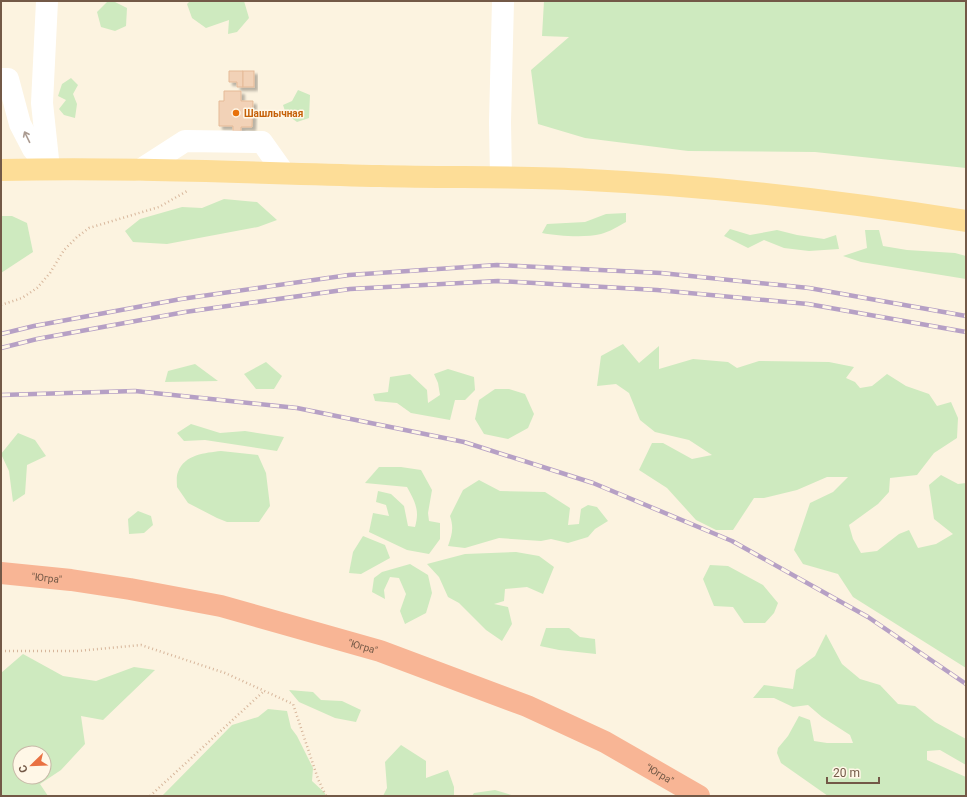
<svg xmlns="http://www.w3.org/2000/svg" width="967" height="797" viewBox="0 0 967 797" font-family="Roboto,sans-serif">
	<defs>
		<filter id="shadow"><feDropShadow dx="3.5" dy="3.5" stdDeviation="1" flood-color="#0004"/></filter>
	</defs>
	<rect width="100%" height="100%" fill="#fcf3e0"/>
	<g fill="#ceeabf" fill-rule="evenodd">
		<path d="M108,1h5l14,7 -1,18 -11,5 -14,-4 -4,-15z"/>
		<path d="M190,1h54l5,17 -12,14 -9,2 1,-14 -23,8 -14,-10 -5,-14z"/>
		<path d="M544,1h422v167l-151,-16 -127,-1 -103,-13 -47,-14 -7,-54 38,-33 -27,-1z"/>
		<path d="M71,78l7,7 -5,9 4,10 -2,14 -11,-3 -5,-6 7,-9 -8,-4 4,-12z"/>
		<path d="M298,90l12,5 -1,23 -12,4 -11,-8 -3,-9 9,-4z"/>
		<path d="M224,199l33,3 20,18 -19,7 -91,17 -34,-2 -8,-11 15,-12 42,-12 20,1z"/>
		<path d="M626,213v9c-7,4 -17,10 -25,12 -16,4 -43,2 -59,-1l5,-9 38,-2 21,-8z"/>
		<path d="M1,216h11l15,7 6,29 -32,21z"/>
		<path d="M730,229l20,6 27,-5 20,5 27,4 12,-4 3,14 -30,2 -25,-3 -20,-8 -16,8 -24,-12z"/>
		<path d="M865,230h14l4,16 24,4 48,3 11,3v23l-105,-17 -18,-6 24,-8z"/>
		<path d="M623,344l16,19 20,-17v23l34,-10 35,3 9,6 22,-7 70,1 25,5 -8,11 9,4 5,6 12,-2 15,-12 19,12 23,8 8,12 14,-4 7,16 -1,20 -23,15 -17,22 -27,3 -1,14 -11,12 -29,21 4,14 8,14 16,-2 22,-17 10,-4 9,18 18,-4 17,-10 -19,-15 -5,-34 12,-10 17,9 8,-1v185l-113,-71 -15,-23 -35,-10 -9,-14 16,-47 23,-11 15,-15h-21l-30,13 -33,8h-10l-21,32h-17l-20,-10 -29,-32 -28,-18 13,-27h11l29,16 20,-4 -23,-15 -34,-8 -15,-12 -11,-27 -13,-9 -19,2 4,-30z"/>
		<path d="M266,362l16,14 -8,13h-18l-12,-15z"/>
		<path d="M195,364l23,17 -53,1 3,-11z"/>
		<path d="M448,369l26,8 1,13 -10,10h-10l-5,20 -39,-7 -14,-10 -22,-2 -2,-7 15,-2 2,-15 20,-3 17,16 1,13 12,-8 -2,-12 -4,-9z"/>
		<path d="M495,389h14l16,5 9,20 -6,14 -20,11 -24,-5 -9,-15 4,-19z"/>
		<path d="M191,424l29,9 25,-2 39,6 -7,14 -72,-11 -21,1 -7,-8z"/>
		<path d="M18,433l17,7 11,16 -19,9 -2,29 -12,8 -4,-31 -8,-17z"/>
		<path d="M221,451l37,4 8,18 4,33 -11,16h-32l-10,-4 -29,-15 -11,-16c0,-4 -1,-11 1,-15 7,-18 27,-19 43,-21z"/>
		<path d="M379,467h22l20,3 11,20 -4,23 1,8 11,2v16l-11,15 -22,-4 -38,-18 4,-19 16,3 -3,-11 -10,-3 2,-11 13,3 13,12 4,20 7,1c5,-17 0,-25 -8,-40l-42,-4z"/>
		<path d="M479,480l21,11 45,1 25,16 -2,17 11,-1 2,-15 7,-4 9,2 11,14 -13,8 -7,8 -20,6 -17,-4 -10,2 -42,-3 -34,10 -17,-2c4,-11 6,-18 2,-30l13,-26z"/>
		<path d="M138,511l13,5 2,9 -9,8 -15,1 -1,-15z"/>
		<path d="M363,536l22,9 5,13 -29,16 -12,-1 4,-21z"/>
		<path d="M516,552l23,4 15,11 -11,27 -16,-7 -22,2 -1,12 -10,3 14,3 4,17 -10,17 -16,-11 -27,-27 -11,-6 -9,-20 -12,-13 38,-10z"/>
		<path d="M410,564l18,11 4,18 -6,20 -21,11 -5,-13 6,-17 -7,-16 -9,-1 -6,13 1,9 -13,-7 2,-14 8,-6z"/>
		<path d="M710,565l18,1 35,19 15,18 -4,10 -9,10h-21l-11,-16 -19,-1 -11,-27z"/>
		<path d="M546,628h23l11,9 15,2 1,15 -37,-4 -19,-4z"/>
		<path d="M826,634l16,30 18,15 20,6 18,19 17,2 20,16 31,17v26l-26,-15 -13,1v9l39,17v19h-138l-47,-33 -4,-10 1,-5 10,-12 11,-20 11,4 4,21 13,2h26l-3,-8 -28,-18 -14,-12 -15,2 -19,-9h-21l11,-13 29,4 3,-19 19,-14z"/>
		<path d="M23,654l40,22 33,5 38,-14 21,3 -52,50 -22,-4 4,28 -24,26 -21,14 8,12h-47v-123zM20,753h24v24h-24z"/>
		<path d="M289,690l24,2 8,8 21,1 19,9 -5,12 -21,-4 -36,-16z"/>
		<path d="M268,709l19,2 4,17 6,8 16,32 -1,13 13,12v3h-163l70,-71 26,-8z"/>
		<path d="M401,745l25,16v17l22,-8 6,17v9h-71l4,-8 -2,-26z"/>
		<path d="M495,790l20,6h-43l2,-3z"/>
	</g>
	<g fill="#f2d2b7" stroke="#e5ba97" filter="url(#shadow)">
		<path d="M229,71h14v16h-6v-5h-8z"/>
		<rect x="243" y="71" width="11" height="16"/>
		<path d="M224,91h17v10h12l-1,26h-11v4h-8v-5h-14v-25h5z"/>
	</g>
	<g fill="none" stroke-linecap="round" stroke-linejoin="round">
		<g stroke="#d7b69b" stroke-width="2.5" stroke-dasharray="1 3" stroke-linecap="butt">
			<path d="M1,305l21,-7 15,-10 13,-15 14,-23 13,-13 12,-9 70,-21 28,-16"/>
			<path d="M1,651h77l63,-6 84,28 68,31 25,75 8,17"/>
			<path d="M150,796l114,-105"/>
		</g>
		<g stroke="#fff" stroke-width="22">
			<path d="M47,1l-5,102 7,66"/>
			<path d="M1,79h7l12,45 13,25 16,20"/>
			<path d="M140,170l45,-29 77,1 22,31"/>
			<path d="M501,177l-1,-55 3,-121"/>
		</g>
		<path stroke="#fddd97" stroke-width="22" d="M1,170c126,-3 253,3 379,6 70,2 140,0 209,4 127,6 252,21 377,41"/>
		<path stroke="#f8b595" stroke-width="22" id="s1" d="M1,573l70,7 59,9 91,17 159,45 147,55 78,36 94,54"/>
		<defs>
			<g id="rail">
				<path d="M1,334l33,-8 147,-27 168,-24 148,-10 164,8 148,15 157,28"/>
				<path d="M1,348l36,-9 148,-27 165,-23 148,-8 159,9 151,14 158,28"/>
				<path d="M1,395l134,-4 162,17 167,34 129,41 139,58 136,76 98,67"/>
			</g>
		</defs>
		<use href="#rail" stroke="#b6a0c5" stroke-width="4.5"/>
		<use href="#rail" stroke="#fff7e7" stroke-width="3" stroke-dasharray="9" stroke-linecap="butt"/>
	</g>
	<defs><path id="oneway-shaft" d="M-6 0H5M1.5-3L5.5 0L1.5 3" fill="none" stroke-width="1.6" stroke-linecap="round" stroke-linejoin="round"/></defs>
	<use stroke="#ab9b91" href="#oneway-shaft" transform="translate(27 137) rotate(-116)"/>
	<circle fill="#e8710a" stroke="#fff7e7" stroke-width="1.5" cx="236" cy="113" r="4"/>
	<g text-anchor="middle" stroke-width="3" stroke-linejoin="round" paint-order="stroke">
		<g font-size="10" font-weight="bold" fill="#c56008" stroke="#fff7e7" text-anchor="start">
			<text x="244" y="117">Шашлычная</text>
		</g>
		<g font-size="10" fill="#735947" stroke="#fff7e7">
			<text dy="4" stroke="none"><textPath href="#s1" startOffset="46">"Югра"</textPath></text>
			<text dy="4" stroke="none"><textPath href="#s1" startOffset="370">"Югра"</textPath></text>
			<text dy="4" stroke="none"><textPath href="#s1" startOffset="694">"Югра"</textPath></text>
		</g>
	</g>
	<rect width="967" height="797" fill="none" stroke="#735947" stroke-width="4"/>
	<g transform="translate(32 765) rotate(247)"><circle r="19" fill="#fff7e7" stroke="#c7b8a7"/>
	<path d="M0-3L7 15L0 10L-7 15Z" fill="#e97142"/>
	<text y="-6" font-size="11" font-weight="bold" text-anchor="middle" fill="#735947">С</text>
	</g>
	<path d="M827 777v6h52v-6" fill="none" stroke="#735947" stroke-width="2"/>
	<text x="833" y="777" font-size="12" fill="#735947" stroke="#fff7e7" stroke-width="3" paint-order="stroke">20 m</text>
</svg>
